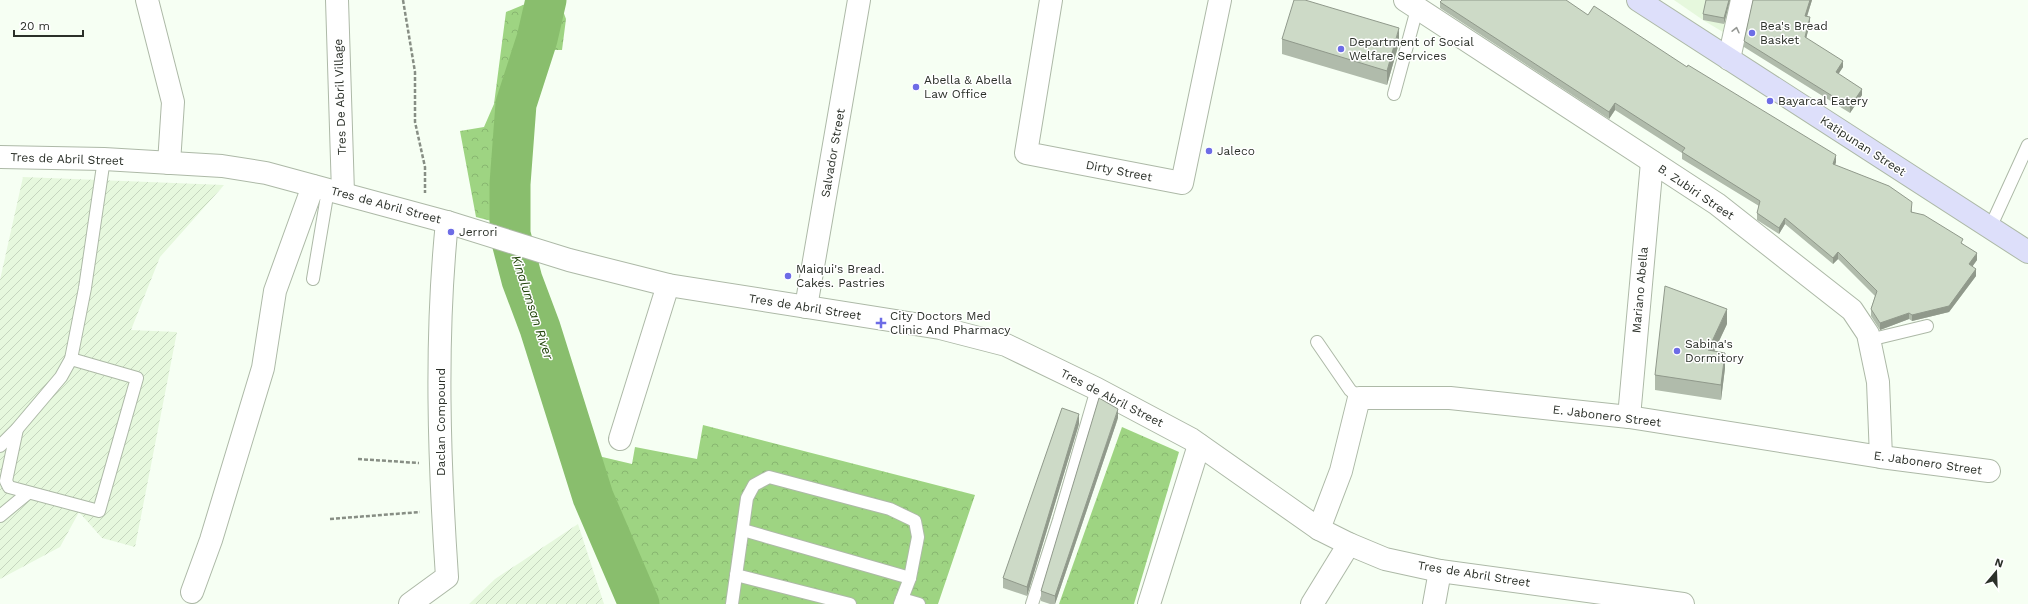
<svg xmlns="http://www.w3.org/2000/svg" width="2028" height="604" viewBox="0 0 2028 604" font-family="'Work Sans',sans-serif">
	<defs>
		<pattern id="industrial-furrows" width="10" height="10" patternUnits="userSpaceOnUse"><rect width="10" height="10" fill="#e6f8dd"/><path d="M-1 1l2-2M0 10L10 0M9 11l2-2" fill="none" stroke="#c5d5be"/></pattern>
		<pattern id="forest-crowns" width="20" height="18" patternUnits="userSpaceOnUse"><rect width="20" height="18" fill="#9ed482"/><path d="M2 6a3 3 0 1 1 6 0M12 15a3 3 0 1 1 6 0" fill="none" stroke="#88b670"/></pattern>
	</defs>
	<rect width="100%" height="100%" fill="#f6fff3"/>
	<path fill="#e6f8dd" d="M1674,0h55l-6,32 -20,-12z"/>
	<g fill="url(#industrial-furrows)">
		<path d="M23,177l201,8 -64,72 -29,73 46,2 -42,215 -33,-9 -23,-26 -19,35 -60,32v-299z"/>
		<path d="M578,524l26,80h-135l26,-25z"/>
	</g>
	<g fill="url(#forest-crowns)">
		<path d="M535,0h24l7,19 -4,31h-17l-24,66 -6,111 -39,-10 -16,-86 24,-4 10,-23 12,-92z"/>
		<path d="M703,425l272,70 -37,109h-286l-58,-149 38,9 3,-17 62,12z"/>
		<path d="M1122,427l57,25 -45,152h-75z"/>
	</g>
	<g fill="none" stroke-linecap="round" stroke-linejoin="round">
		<path stroke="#89be6d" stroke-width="41" d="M546,0l-9,39 -21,65 -6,80v50l12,46 18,48 53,169 46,107"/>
		<defs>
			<g id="service">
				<path d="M1394,94l23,-85"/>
				<path d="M1990,228l38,-83"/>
				<path d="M313,279l15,-89"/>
				<path d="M1869,340l58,-14"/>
				<path d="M1317,342l33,48 9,8"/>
				<path d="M17,429l-11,52 3,6 90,24 38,-133 -66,-19"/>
				<path d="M0,446l17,-17 44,-52 10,-18 14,-71 19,-129"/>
				<path d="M0,516l28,-23"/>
				<path d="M743,530l167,48"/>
				<path d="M736,575l114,29"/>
				<path d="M902,599l17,5"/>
				<path d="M732,604l15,-106 7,-13 15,-8 121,32 25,12 3,16 -8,41 -10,26"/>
				<path d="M1032,604l27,-84 38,-131"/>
			</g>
			<g id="minor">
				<path d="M147,0l26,102 -4,61"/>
				<path d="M337,0l6,193"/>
				<path d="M1051,0l-25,153 156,30 38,-183"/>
				<path d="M1405,0l312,204 135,106 16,24 10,48 3,75"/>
				<path d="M1729,59l13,-59"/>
				<path d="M806,307l53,-307"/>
				<path d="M1629,417l23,-255"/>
				<path d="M620,439l48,-154"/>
				<path d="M1319,529l22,-58 18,-73h91l179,19 252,40 108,14"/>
				<path d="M192,592l19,-52 52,-172 12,-77 38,-105"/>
				<path d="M410,604l37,-27c-8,-117 -12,-238 0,-355"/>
				<path d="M1149,604l50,-159"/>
				<path d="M1312,604l37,-60"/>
				<path d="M1434,604l6,-33"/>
			</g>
			<path id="tertiary" d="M0,157l104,2 118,7 44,7 181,49 122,38 99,25 272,43 66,17 91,44 94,50 128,90 30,15 36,15 55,12 243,33"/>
			<path id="secondary" d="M1638,0l390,252"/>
		</defs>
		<use href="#service" stroke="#adb9a7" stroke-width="14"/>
		<use href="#minor" stroke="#adb9a7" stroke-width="24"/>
		<use href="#tertiary" stroke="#adb9a7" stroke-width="24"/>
		<use href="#secondary" stroke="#adb9a7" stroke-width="24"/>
		<g stroke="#878e84" stroke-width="2.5" stroke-dasharray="4 2" stroke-linecap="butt">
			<path d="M403,0l12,72v50l10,45v26"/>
			<path d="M358,459l61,4"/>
			<path d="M330,519l90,-7"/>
		</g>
		<use href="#service" stroke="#fff" stroke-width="12"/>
		<use href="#minor" stroke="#fff" stroke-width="22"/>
		<use href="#tertiary" stroke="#fff" stroke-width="22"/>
		<use href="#secondary" stroke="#dddffa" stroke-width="22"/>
	</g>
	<g fill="#b0bbab">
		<path d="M1730,0l-6,24 -21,-4v-6z"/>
		<path d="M1753,0h59l-5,17 3,6 -4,15 37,29 -5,7 24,21 -12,18 -106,-66v-6z"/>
		<path d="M1440,2l148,13 248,147 -1,3 77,44v3l51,32 14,16 -5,7 4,9 -27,36 -37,9 -3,-2 -29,11 -9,-14v-7l4,-13 -37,-37 -5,5 -48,-40 -6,10 -22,-14v-7l2,-7 -77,-47v-6l-67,-43 -6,9 -169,-111z"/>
		<path d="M1282,39l117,4 -12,42 -105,-31z"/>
		<path d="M1727,324l-13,27 11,17 -4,32 -66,-10v-15z"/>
		<path d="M1118,418l-63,186h-5l-9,-3v-10z"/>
		<path d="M1079,424l-52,172 -24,-8v-10z"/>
	</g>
	<g fill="#90998b">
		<path d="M1729,0h1l-6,24v-6z"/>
		<path d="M1810,0h2l-7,22v-6z"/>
		<path d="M1810,17v6l-5,20v-6z"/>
		<path d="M1399,28v15l-12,42v-14z"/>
		<path d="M1843,61v6l-7,11v-6z"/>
		<path d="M1862,89v6l-12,18v-6z"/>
		<path d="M1615,103v7l-6,9v-7z"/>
		<path d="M1836,155v7l-3,9v-7z"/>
		<path d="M1785,218v6l-6,10v-6z"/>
		<path d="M1838,252v7l-5,5v-6z"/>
		<path d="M1977,253v7l-8,11v-7z"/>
		<path d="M1976,269v7l-27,36 -37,9v-6z"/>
		<path d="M1727,309v15l-19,41v-15z"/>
		<path d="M1909,313v6l-29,11v-7z"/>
		<path d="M1725,353v15l-4,32v-15z"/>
		<path d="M1118,409v9l-63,186v-8z"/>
		<path d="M1079,414v10l-52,172v-9z"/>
	</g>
	<g fill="#cddac7" stroke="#90998b">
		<path d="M1294,0h11l94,28 -12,43 -105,-32z"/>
		<path d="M1442,0h124l22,15 6,-9 93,61 1,-2 148,90 -3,9 56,22 23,16 -1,10 13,3 39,24 -2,4 16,10 -8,11 7,5 -27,37 -37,9 -3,-2 -29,10 -9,-14 6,-18 -39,-39 -5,6 -48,-40 -6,10 -22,-15 3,-12 -78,-49 3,-4 -70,-45 -6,9 -169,-110z"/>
		<path d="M1706,0h23l-5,18 -21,-4z"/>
		<path d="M1753,0h57l-5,16 5,1 -5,20 38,24 -7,11 26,17 -12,18 -106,-66z"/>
		<path d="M1665,286l62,23 -19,41 17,3 -4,32 -66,-10z"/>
		<path d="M1099,398l19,11 -63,187 -14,-5z"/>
		<path d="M1062,408l17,6 -52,173 -24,-9z"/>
	</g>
	<defs><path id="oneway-chevron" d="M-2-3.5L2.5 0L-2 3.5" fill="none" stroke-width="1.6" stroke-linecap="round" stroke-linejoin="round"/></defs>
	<use stroke="#959894" href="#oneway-chevron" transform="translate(1736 30) rotate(-77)"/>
	<g fill="#6d6ce6" stroke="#fff" stroke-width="1.5">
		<circle cx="1752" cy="33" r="4"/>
		<circle cx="1341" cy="49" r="4"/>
		<circle cx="916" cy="87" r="4"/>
		<circle cx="1770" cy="101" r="4"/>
		<circle cx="1209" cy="151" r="4"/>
		<circle cx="451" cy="232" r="4"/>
		<circle cx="788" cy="276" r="4"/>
		<path d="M879 317h4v4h4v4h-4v4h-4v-4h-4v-4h4z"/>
		<circle cx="1677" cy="351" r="4"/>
	</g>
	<g text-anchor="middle" stroke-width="3" stroke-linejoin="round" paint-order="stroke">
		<g font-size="12" fill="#2b3029" stroke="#fff" text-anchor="start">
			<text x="1760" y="30">Bea's Bread<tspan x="1760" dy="14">Basket</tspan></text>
			<text x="1349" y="46">Department of Social<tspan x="1349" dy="14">Welfare Services</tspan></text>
			<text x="924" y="84">Abella &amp; Abella<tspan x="924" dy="14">Law Office</tspan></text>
			<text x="1778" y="105">Bayarcal Eatery</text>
			<text x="1217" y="155">Jaleco</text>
			<text x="459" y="236">Jerrori</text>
			<text x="796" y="273">Maiqui's Bread.<tspan x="796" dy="14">Cakes. Pastries</tspan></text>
			<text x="890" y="320">City Doctors Med<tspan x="890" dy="14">Clinic And Pharmacy</tspan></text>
			<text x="1685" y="348">Sabina's<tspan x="1685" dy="14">Dormitory</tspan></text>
		</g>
		<g font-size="12" fill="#2b3029" stroke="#fff">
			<text transform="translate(340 97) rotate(-92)" y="4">Tres De Abril Village</text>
			<text transform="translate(1863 146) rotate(33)" y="4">Katipunan Street</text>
			<text transform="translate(833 153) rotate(-80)" y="4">Salvador Street</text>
			<text transform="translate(67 159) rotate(2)" y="4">Tres de Abril Street</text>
			<text transform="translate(1119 171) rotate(11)" y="4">Dirty Street</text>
			<text transform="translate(1696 192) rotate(34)" y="4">B. Zubiri Street</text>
			<text transform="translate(386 205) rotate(15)" y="4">Tres de Abril Street</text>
			<text transform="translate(1640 290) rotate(-85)" y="4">Mariano Abella</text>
			<text transform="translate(805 307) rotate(9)" y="4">Tres de Abril Street</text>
			<text transform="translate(1112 398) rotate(27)" y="4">Tres de Abril Street</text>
			<text transform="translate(1607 416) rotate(7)" y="4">E. Jabonero Street</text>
			<text transform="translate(441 422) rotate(-90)" y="4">Daclan Compound</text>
			<text transform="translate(1928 463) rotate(8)" y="4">E. Jabonero Street</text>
			<text transform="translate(1474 574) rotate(9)" y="4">Tres de Abril Street</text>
		</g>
		<g font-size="13" font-style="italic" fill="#23450c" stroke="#fff">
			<text transform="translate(533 307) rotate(72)" y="5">Kinalumsan River</text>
		</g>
	</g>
	<g transform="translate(1996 572) rotate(19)" stroke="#ffffff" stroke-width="3" paint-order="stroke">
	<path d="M0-3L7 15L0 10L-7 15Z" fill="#2b3029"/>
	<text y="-6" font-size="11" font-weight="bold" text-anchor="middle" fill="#2b3029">N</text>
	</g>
	<path d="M14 30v6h69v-6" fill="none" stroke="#2b3029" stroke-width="2"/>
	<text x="20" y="30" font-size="12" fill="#2b3029" stroke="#ffffff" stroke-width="3" paint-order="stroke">20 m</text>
</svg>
